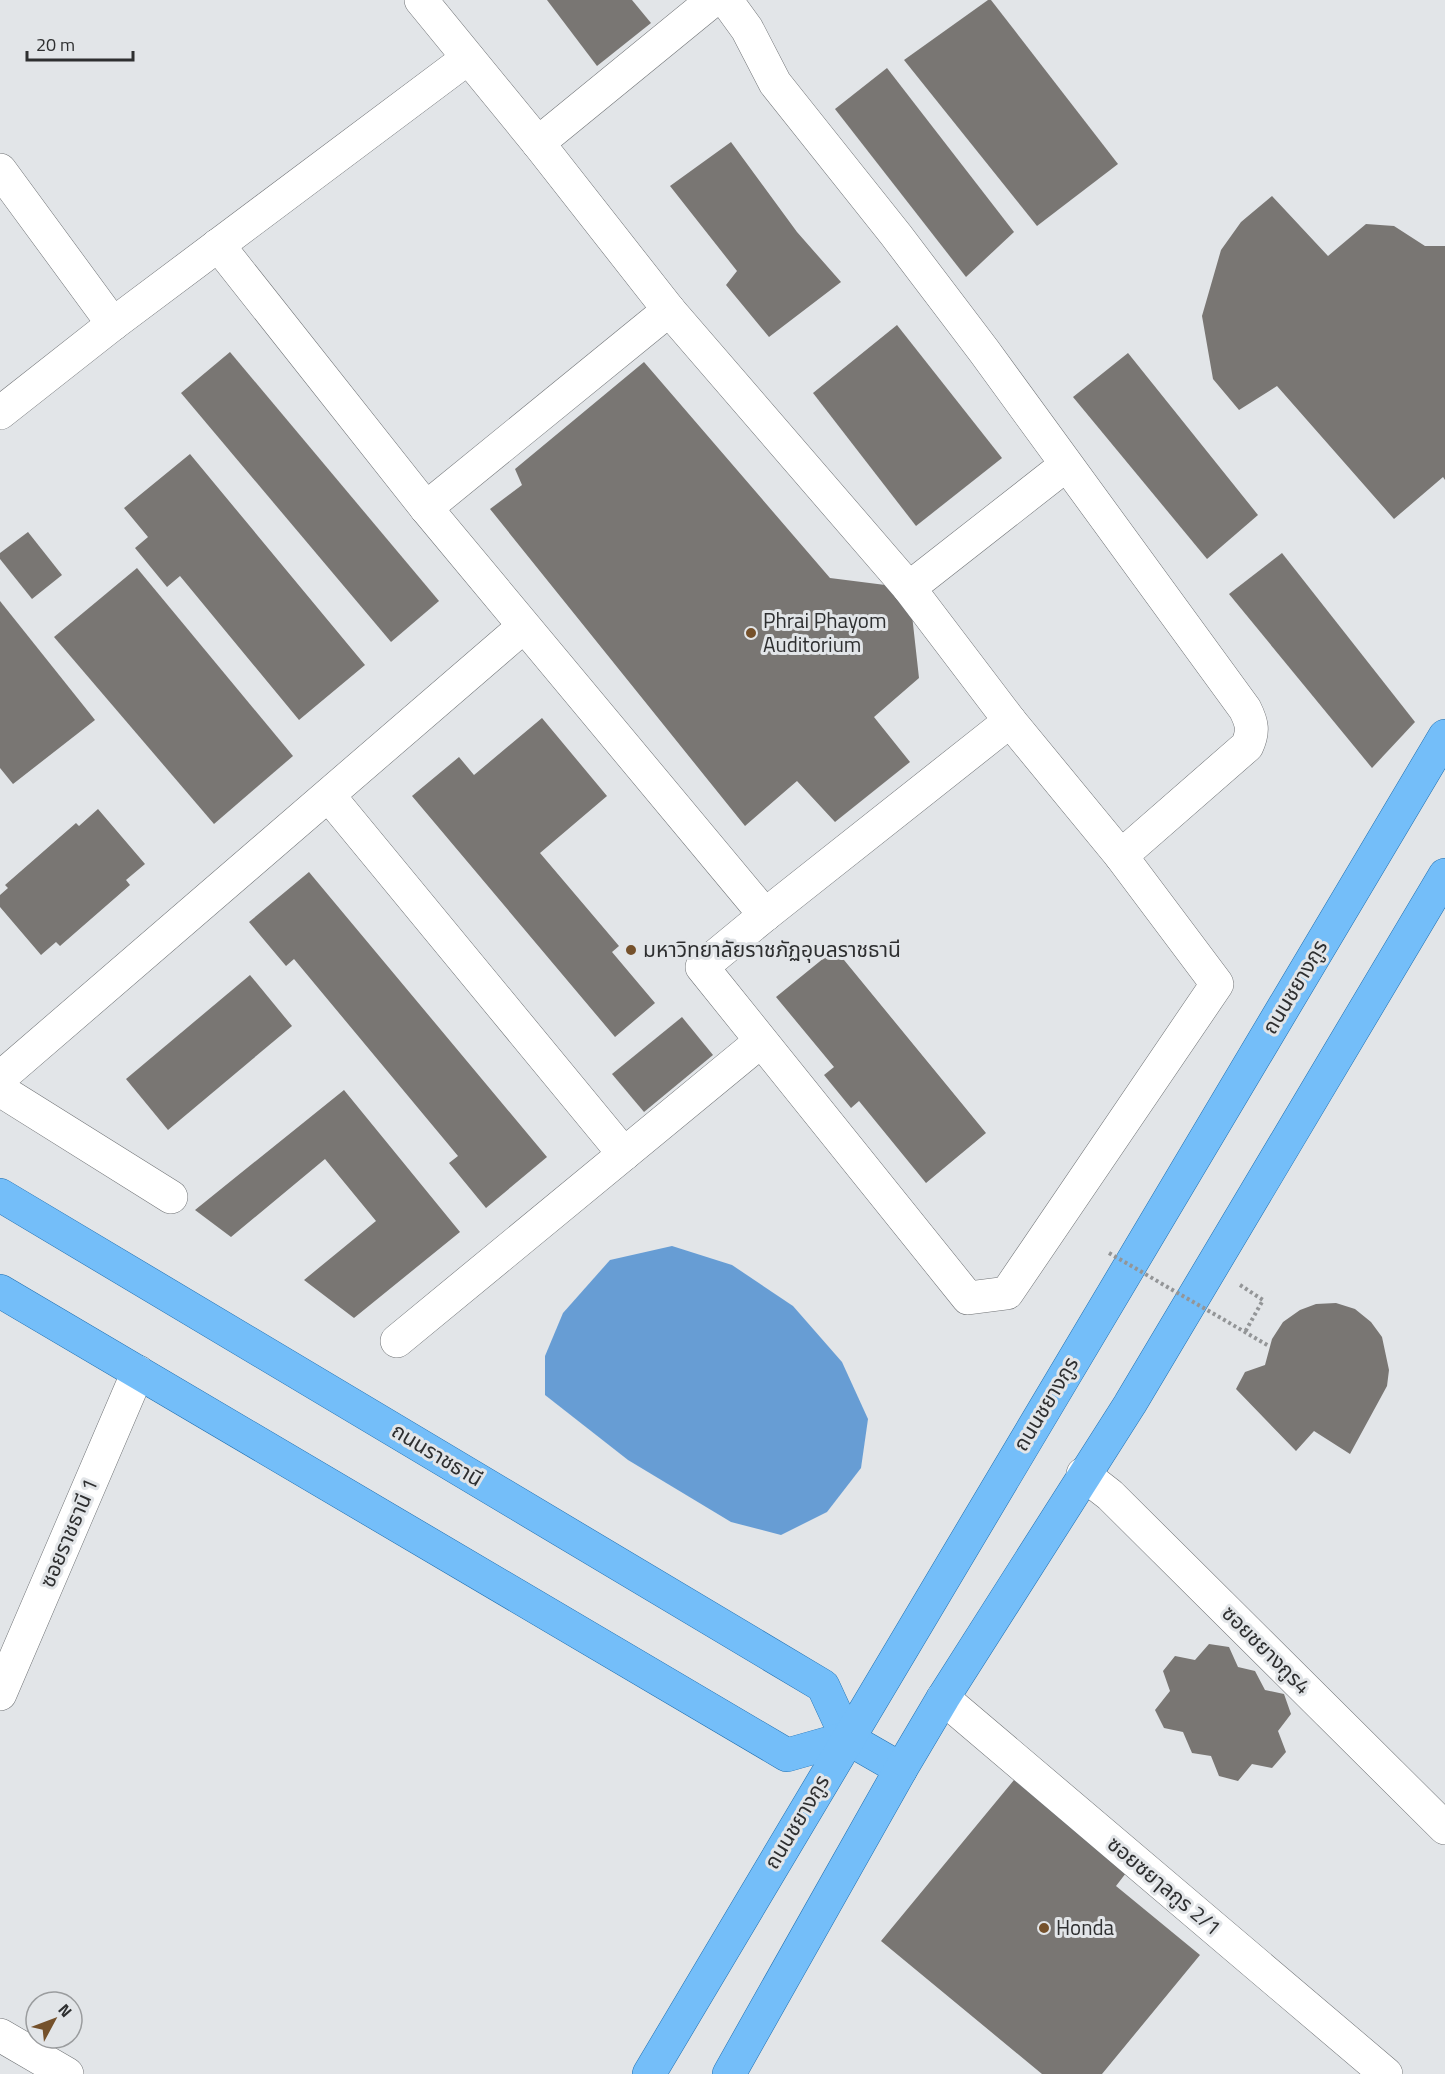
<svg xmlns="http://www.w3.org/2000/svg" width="1445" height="2074" viewBox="0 0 1445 2074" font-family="'Titillium Web','Noto Sans Thai',sans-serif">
	<rect width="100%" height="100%" fill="#e2e5e8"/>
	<path fill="#679dd4" d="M672,1246l60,19 61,41 49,56 26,57 -7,49 -34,44 -46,23 -50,-13 -103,-62 -83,-65v-39l18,-43 47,-53z"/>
	<g fill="#797673">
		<path d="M547,0h85l19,23 -54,43z"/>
		<path d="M988,0h3l127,164 -81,62 -133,-166z"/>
		<path d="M887,68l127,164 -48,45 -131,-168z"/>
		<path d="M731,142l66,90 44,50 -72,55 -43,-52 11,-14 -67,-85z"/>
		<path d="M1272,196l56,60 38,-32 28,2 31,20h20v234l-2,-3 -49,42 -117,-133 -38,24 -26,-31 -11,-63 19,-66 20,-28z"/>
		<path d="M897,325l105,133 -86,68 -103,-133z"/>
		<path d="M230,352l209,249 -48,41 -210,-249z"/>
		<path d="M1128,353l130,162 -51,44 -134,-162z"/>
		<path d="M644,362l186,216 79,10 10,90 -45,39 36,45 -75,60 -38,-41 -52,45 -255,-317 32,-24 -7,-16z"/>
		<path d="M190,454l175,211 -66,55 -119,-144 -13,11 -32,-39 13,-11 -24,-29z"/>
		<path d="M28,532l34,43 -30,24 -32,-40v-6z"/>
		<path d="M1282,553l133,169 -43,46 -143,-174z"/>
		<path d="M137,568l156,188 -79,68 -160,-187z"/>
		<path d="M0,601l95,119 -82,64 -13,-16z"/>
		<path d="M542,718l65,78 -67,57 79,93 -7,6 43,51 -40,34 -203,-241 47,-39 15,18z"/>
		<path d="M98,809l47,55 -19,16 4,5 -70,61 -4,-4 -15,13 -41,-48v-12l8,-7 -3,-3 71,-62 3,3z"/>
		<path d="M309,872l238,285 -61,51 -37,-45 9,-7 -164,-197 -8,7 -37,-44z"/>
		<path d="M835,949l151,184 -60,50 -67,-82 -8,7 -27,-33 10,-8 -58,-70z"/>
		<path d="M250,975l42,51 -124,104 -42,-51z"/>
		<path d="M682,1017l31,38 -69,57 -32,-38z"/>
		<path d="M344,1090l116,142 -106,86 -50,-38 72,-59 -51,-62 -94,78 -36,-27z"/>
		<path d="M1336,1303l19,6 16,13 11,15 7,33 -2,16 -37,68 -36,-23 -18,20 -60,-62 9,-17 20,-7 7,-26 11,-17 17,-12 16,-6z"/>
		<path d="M1209,1644l20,3 9,20 17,4 10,19 19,4 7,20 -13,17 8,21 -14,16 -20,-4 -14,17 -19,-5 -8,-20 -19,-3 -9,-21 -19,-4 -9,-18 15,-19 -7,-20 12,-15 20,4z"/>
		<path d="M1014,1780l112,93 -10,13 84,69 -98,119h-60l-161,-133z"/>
	</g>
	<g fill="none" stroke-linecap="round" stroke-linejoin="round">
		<defs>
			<g id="minor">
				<path d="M726,0l21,29 28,54 121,152 88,116 261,358c7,14 9,22 2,37l-126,110"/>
				<path d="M538,143l175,-143"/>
				<path d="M0,170l113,154"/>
				<path d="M218,245l208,263 339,407 -63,52 266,331 39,-5 210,-309 -96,-128 -111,-135 -101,-133 -240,-278 -131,-167 -117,-143"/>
				<path d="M0,413l113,-89 355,-266"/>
				<path d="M426,508l243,-198"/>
				<path d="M909,588l157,-123"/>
				<path d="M329,796l295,358"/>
				<path d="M765,915l245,-194"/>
				<path d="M0,1078l523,-451"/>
				<path d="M0,1090l171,107"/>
				<path d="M397,1341l363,-299"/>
				<path d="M1083,1474l27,21 335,333"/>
				<path d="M0,1694l138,-322"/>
				<path d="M943,1698l443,376"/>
				<path d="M0,2035l67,39"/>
			</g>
			<g id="major">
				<path d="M0,1195l823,491 24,52 54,31"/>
				<path d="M0,1291l787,464 60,-17"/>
				<path d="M649,2074l796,-1338"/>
				<path d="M729,2074l172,-305 42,-71 187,-294 315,-529"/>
			</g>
		</defs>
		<use href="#minor" stroke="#707376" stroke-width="34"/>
		<use href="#major" stroke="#1f6fb0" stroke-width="34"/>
		<path stroke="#939597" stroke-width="4" stroke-dasharray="3 3" stroke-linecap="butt" d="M1240,1285l23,15 -18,32"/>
		<use href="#minor" stroke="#fff" stroke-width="33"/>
		<use href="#major" stroke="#74bef9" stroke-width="33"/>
		<path stroke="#939597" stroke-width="4" stroke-dasharray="3 3" stroke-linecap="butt" d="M1109,1253l160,93"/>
	</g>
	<g fill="#75512b" stroke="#e2e5e8" stroke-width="2">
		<circle cx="751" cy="633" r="6"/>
		<circle cx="631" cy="950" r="6"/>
		<circle cx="1044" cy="1928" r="6"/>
	</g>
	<g text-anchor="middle" stroke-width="6" stroke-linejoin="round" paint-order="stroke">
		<g font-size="21" fill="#2e2f30" stroke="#e2e5e8" text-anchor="start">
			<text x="763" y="628">Phrai Phayom<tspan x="763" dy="24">Auditorium</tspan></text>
			<text x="643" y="957">มหาวิทยาลัยราชภัฏอุบลราชธานี</text>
			<text x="1056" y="1935">Honda</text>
		</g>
		<g font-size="21" fill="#2e2f30" stroke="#e2e5e8">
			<text transform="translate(1295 987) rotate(-59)" y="7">ถนนชยางกูร</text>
			<text transform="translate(1046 1404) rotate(-59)" y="7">ถนนชยางกูร</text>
			<text transform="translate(437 1455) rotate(31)" y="7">ถนนราชธานี</text>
			<text transform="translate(69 1533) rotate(-67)" y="7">ซอยราชธานี 1</text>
			<text transform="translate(1266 1650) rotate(45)" y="7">ซอยชยางกูร4</text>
			<text transform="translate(797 1822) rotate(-59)" y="7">ถนนชยางกูร</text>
			<text transform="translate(1164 1886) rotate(40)" y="7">ซอยซยๅลกูร 2/1</text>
		</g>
	</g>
	<g transform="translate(54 2020) rotate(49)"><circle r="28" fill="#e2e5e8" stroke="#9a9c9e" stroke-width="1.5"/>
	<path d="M0-4.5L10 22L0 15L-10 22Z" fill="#75512b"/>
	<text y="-9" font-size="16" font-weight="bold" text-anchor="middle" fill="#2e2f30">N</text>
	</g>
	<path d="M27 51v9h106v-9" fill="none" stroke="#2e2f30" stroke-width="3"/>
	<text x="36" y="51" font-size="18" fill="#2e2f30" stroke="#e2e5e8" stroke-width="4.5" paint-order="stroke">20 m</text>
</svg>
